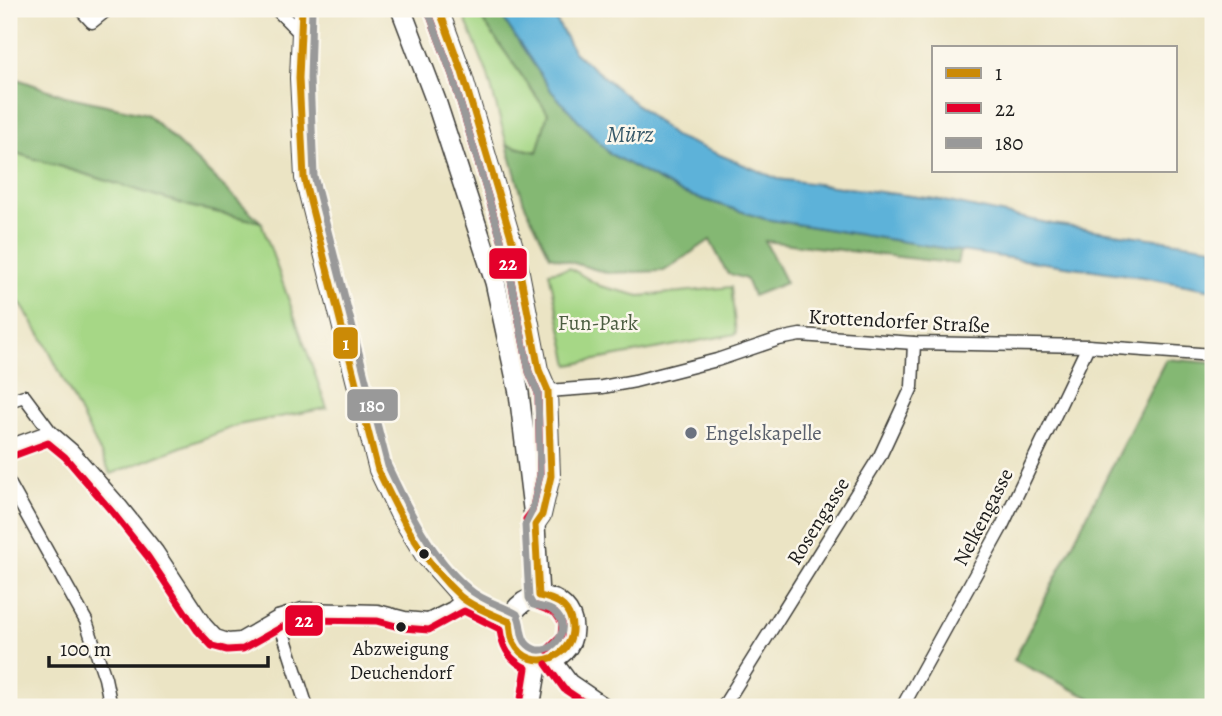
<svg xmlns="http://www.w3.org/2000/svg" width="1222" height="716" viewBox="0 0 1222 716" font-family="Alegreya,serif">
	<rect width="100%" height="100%" fill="#fbf7ec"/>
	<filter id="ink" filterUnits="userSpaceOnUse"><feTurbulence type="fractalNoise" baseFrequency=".0143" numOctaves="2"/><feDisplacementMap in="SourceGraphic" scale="14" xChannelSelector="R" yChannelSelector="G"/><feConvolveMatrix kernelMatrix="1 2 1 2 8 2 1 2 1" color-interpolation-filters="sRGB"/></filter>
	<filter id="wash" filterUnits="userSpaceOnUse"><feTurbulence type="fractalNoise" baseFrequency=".00686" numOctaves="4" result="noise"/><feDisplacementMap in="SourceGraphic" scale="28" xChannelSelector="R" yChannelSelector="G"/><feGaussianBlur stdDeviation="1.57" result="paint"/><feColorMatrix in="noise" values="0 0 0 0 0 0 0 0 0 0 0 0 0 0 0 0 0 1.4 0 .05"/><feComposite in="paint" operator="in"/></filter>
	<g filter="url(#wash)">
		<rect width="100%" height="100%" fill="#ebe4c4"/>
		<g fill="#a6d786" stroke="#617a51" stroke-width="2">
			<path d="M461,9h14l73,104 -11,39 -30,-7 -20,-73z"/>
			<path d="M9,151l184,56 68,15 66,186 -89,17 -127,49 -68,-135 -25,-39 -9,-9z"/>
			<path d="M570,268l30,18 40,10 91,-9 5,47 -167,31 -20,-93z"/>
		</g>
		<g fill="#84b873" stroke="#506a48" stroke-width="2">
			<path d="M475,9h22l55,83 58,62 70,38 85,27 195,32 -3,13 -192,-23 21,42 -33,13 -7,-17 -19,-6 -17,-33 -46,31 -57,2 -57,-17 -26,-53 -17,-58 30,7 11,-39z"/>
			<path d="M9,76l56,20 82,18 114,108 -68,-15 -184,-56z"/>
			<path d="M1166,359l47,4v344h-105l-94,-47z"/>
		</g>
		<path fill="#5db2d9" stroke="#3c677a" stroke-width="2" d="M497,9h53l24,43 100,84 104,43 157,20 117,25 161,23v43l-71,-13 -182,-26 -195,-32 -85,-27 -70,-38 -58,-62z"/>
	</g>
	<g filter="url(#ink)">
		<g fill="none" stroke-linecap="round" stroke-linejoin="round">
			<defs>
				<g id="minor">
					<path d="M80,9l12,13 16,-13"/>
					<path d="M276,9l25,25"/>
					<path d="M548,391l54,-4 33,-6 82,-21 62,-21 21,-4 114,8 174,3 125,9"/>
					<path d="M9,401l15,-5 26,35 22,19 49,56 36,45 48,73 11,12 12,4 12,-1 38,-22 25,-8 75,2 27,7 23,2 24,-12 11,-9"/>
					<path d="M9,446l41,-15"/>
					<path d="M9,483l77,138 19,57 6,29"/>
					<path d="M278,617l29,90"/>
					<path d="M554,658l17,23 38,26"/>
					<path d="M905,702l97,-176 86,-180"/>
					<path d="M723,707l157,-251 32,-69 2,-44"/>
				</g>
				<g id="secondary">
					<path d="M302,9l-3,69 5,100 74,292 20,42 26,43 39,44 47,23"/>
					<path d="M439,9l23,63 55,185 22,113 9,21 3,85 -9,39 -7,10"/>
				</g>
				<g id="primary">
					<path d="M401,9l35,92 59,181 24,111 16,132 4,71"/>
					<circle cx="541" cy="629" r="32"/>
					<path d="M530,707l8,-46"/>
				</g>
			</defs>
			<use href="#minor" stroke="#3b3a35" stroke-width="15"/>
			<use href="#secondary" stroke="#3b3a35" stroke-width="20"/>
			<use href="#primary" stroke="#3b3a35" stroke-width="22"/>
			<use href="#minor" stroke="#fff" stroke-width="12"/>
			<use href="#secondary" stroke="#fff" stroke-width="18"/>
			<use href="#primary" stroke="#fff" stroke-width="19"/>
			<defs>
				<g id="bus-1">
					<path d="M302,9l-3,69 5,100 74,292c22,46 45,93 83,127 13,11 34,18 49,25"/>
					<path d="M439,9l23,63 55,185 22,113 9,21 3,85 -9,39 -7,10 4,71c15,3 28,8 32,24 9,37 -41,56 -57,23 -3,-6 -3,-14 -4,-21"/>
				</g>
				<g id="bus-2">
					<path d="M429,13l23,62 55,185 22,112 9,21 2,82 -8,36 -6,8"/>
					<path d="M13,456l35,-13 17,14 48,56 35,44 49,73 15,16 15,4 16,-1 39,-22 23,-7 72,1 26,7 26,2 35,-19 36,18c2,18 9,31 26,39l-6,37"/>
					<path d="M537,606l18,7 7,10 -1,13 -14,14"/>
					<path d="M546,664l18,25 27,18"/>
				</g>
				<path id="bus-3" d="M312,9l-2,69 4,98 74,290c20,43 44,92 81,123 13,12 33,16 48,25 6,10 2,24 11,31 19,18 49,-16 26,-33 -5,-5 -14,-5 -21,-7l-4,-7 -4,-73 7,-14 8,-36 -2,-82 -9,-21 -22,-112 -55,-185 -23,-62"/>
			</defs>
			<use href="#bus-1" stroke="#fbf7ec" stroke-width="12"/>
			<use href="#bus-2" stroke="#fbf7ec" stroke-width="12"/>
			<use href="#bus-3" stroke="#fbf7ec" stroke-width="12"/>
			<use href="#bus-1" stroke="#cb8a06" stroke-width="7"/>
			<use href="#bus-2" stroke="#e4002b" stroke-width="7"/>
			<use href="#bus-3" stroke="#999" stroke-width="7"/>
		</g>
	</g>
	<circle fill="#6b7280" stroke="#fbf7ec" stroke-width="2.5" cx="691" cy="433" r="7"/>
	<g fill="#1c1c1c" stroke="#fbf7ec" stroke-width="2.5">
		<circle cx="424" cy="554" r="6"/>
		<circle cx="401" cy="627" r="6"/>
	</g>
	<g text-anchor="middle" stroke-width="5" stroke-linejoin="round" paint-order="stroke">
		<g font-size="19" fill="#1c1c1c" stroke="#fbf7ec">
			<text x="401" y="655">Abzweigung<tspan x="401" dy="24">Deuchendorf</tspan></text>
		</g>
		<g font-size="21" fill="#1c1c1c" stroke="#fbf7ec">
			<text transform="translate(899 321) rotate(3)" y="7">Krottendorfer Straße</text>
			<text transform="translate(983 517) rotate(-63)" y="7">Nelkengasse</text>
			<text transform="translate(818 521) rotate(-58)" y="7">Rosengasse</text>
		</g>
		<g font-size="21" fill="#4c5d41" stroke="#fbf7ec">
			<text x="598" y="330">Fun-Park</text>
		</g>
		<g font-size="21" fill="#5b616d" stroke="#fbf7ec" text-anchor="start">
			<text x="705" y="440">Engelskapelle</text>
		</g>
		<g font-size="23" font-style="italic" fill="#365868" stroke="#fbf7ec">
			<text x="630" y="142">Mürz</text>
		</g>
	</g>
	<g stroke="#fbf7ec" stroke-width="2.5">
		<rect x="488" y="247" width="40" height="33" rx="7" fill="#e4002b"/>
		<rect x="332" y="326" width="27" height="34" rx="7" fill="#cb8a06"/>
		<rect x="346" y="388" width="53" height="34" rx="7" fill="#999"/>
		<rect x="284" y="604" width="40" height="33" rx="7" fill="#e4002b"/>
	</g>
	<g font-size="19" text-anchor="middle" font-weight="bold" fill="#fff">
		<text x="508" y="270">22</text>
		<text x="346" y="350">1</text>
		<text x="372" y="412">180</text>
		<text x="304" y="627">22</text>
	</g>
	<rect width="1222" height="716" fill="none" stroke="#fbf7ec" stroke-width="35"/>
	<rect x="932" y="46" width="245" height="126" fill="#fbf7ec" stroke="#a29f99" stroke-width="2"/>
	<rect x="946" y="68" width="35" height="10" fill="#cb8a06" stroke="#a29f99" stroke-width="2"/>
	<text x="995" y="80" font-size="21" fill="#1c1c1c">1</text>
	<rect x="946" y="103" width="35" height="10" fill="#e4002b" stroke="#a29f99" stroke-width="2"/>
	<text x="995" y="116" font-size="21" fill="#1c1c1c">22</text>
	<rect x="946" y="138" width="35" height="10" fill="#999999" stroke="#a29f99" stroke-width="2"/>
	<text x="995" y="150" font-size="21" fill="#1c1c1c">180</text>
	<path d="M49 656v10h219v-10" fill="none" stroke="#1c1c1c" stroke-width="3.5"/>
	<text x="60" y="656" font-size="21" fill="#1c1c1c" stroke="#fbf7ec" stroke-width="5" paint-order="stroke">100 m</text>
</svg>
